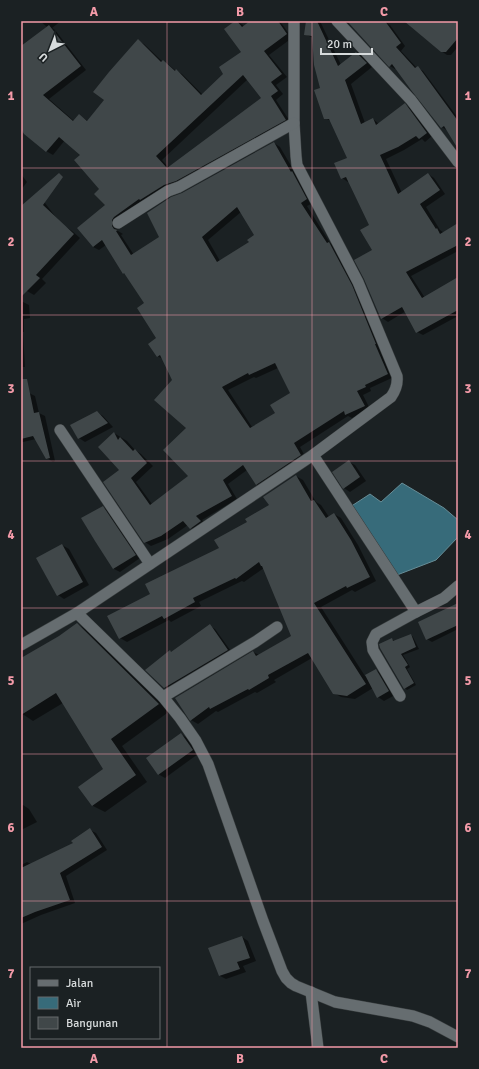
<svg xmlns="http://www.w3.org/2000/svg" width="479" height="1069" viewBox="0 0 479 1069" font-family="Signika,sans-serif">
	<rect width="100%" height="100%" fill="#1b2123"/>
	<path fill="#376b7a" stroke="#678d97" d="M402,483l42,25 14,12v17l-22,23 -39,15 -47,-68 20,-13 11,8z"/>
	<g fill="#0007" fill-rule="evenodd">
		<path d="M40,21h21l-9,7 3,2 31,40 -37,29 25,22 5,-6 9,6 17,-21 33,-59 6,3 19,18 6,3 6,5 7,4 21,21 21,-21 19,-22 -7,-31 7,4 1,2 8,-6h25l5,3 10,14 -23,17 18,22 -11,8 7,9 -7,6 15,23 -174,105 1,3 5,3 -2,1 13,20 26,-18 23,-43 91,-51 6,4 33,56 -6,3 23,37 5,3 23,43 36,88 -24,11 1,3 -8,4 7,14 -18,9 -4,-2 -48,31 6,11 -43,30 -7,-4 -9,-14 -19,14 9,15 -35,21 5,5 -10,6 -6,-3 -3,-3 -20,14 -17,7 -6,-4 -24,-72 -7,-37 13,8 8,9 6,4 12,12 -17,16 16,22 37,-28 -2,-48 -14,-48 -10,-21 -6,-3 1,-18 -13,-35 -19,-29 -2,-1 -18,-28 -7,5 -6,-3 13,-42 -6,-16 -18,-34 -17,-15 -12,15 -7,-4 -25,-24v-79l26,-21zM248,79l14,19 -93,70 -7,-8zM241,212l15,23 -6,7 -30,19 -12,-21zM278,368l14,25 -15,21 -25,13 -24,-37 26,-13 2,1z"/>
		<path d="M311,21h9l21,44 15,-12 6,3 10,11 -21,17 14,39 8,-4 6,5 26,-19 6,3 21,28 -7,6 -3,-3 -18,11 -18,9 16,34 26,-19 6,4 11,16 -19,13 14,23 4,3 14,-9v27l-47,25 14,22 33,-20v38l-35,19 -6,-3 -11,-21 -18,11 -6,-4 -11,-93 -22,-44 -1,1 -6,-4 7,-19 -18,-38 -6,-3 -4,-29 -8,-51 -8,-4z"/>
		<path d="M348,21l37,1 5,3 15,21 -4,5 16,17h1l5,3 35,47v29l-10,-16 -6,-4 -45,-59 -2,1 -5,-3z"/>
		<path d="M405,21h53v30l-2,-2 -5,6h-4l-6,-4z"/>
		<path d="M21,174l6,8 -6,8z"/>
		<path d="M42,199l22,29 2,-1 6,4 8,7 -38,41 4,4 -12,12 -7,-4 -6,-6v-51l4,-29z"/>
		<path d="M21,302h2l6,3 1,13 -6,1v13h-1l2,35h-4z"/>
		<path d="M29,393l6,3 4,17 6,3 10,45 -2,1 -6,-4 -11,-19 -13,3h-2v-47z"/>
		<path d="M97,412l6,4 10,11 -28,15 -6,-4z"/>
		<path d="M349,462l6,3 11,16 -16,11 -6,-4z"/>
		<path d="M296,476l7,4 13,22 5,3 8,12 5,-3 7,4 17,27 18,36 -21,11 -3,-2 -31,17 44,69 11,-6 6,4 13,21 -11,6 -6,-4 -5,-9 -18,11 -14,-2 -7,-4 -22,-35 -38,22 2,2 -19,11 -2,-1 -37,20 -2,-1 -18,13 -7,-4 62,-68 6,3 33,-19 -28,-68 -20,14 -2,-1 -43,21 2,4 -30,16 -2,-2 -42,22 -7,-4 31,-44 69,-46 28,-26 22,-17z"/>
		<path d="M103,507l5,3 32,48 -20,14 -6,-3 -18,-29z"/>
		<path d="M62,545l7,4 20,36 -25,14 -6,-4z"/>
		<path d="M458,604v25l-26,13 -5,-3z"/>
		<path d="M77,624l12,7 81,80 -48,35 25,36 -42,30 -12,-6 -14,-19 25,-18 -41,-66 -30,18 -12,-8v-54l39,-23z"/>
		<path d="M210,626l5,3 18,25 -62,37 -6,-4 5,-36 2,2z"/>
		<path d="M411,635l2,2 6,12 -16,6 7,12 -3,2 9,16 -9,5 -2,-2 -13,-48 3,1z"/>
		<path d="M181,734l6,4 11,16 -33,24 -7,-4z"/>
		<path d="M23,805l6,4 8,13 -16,8v-24z"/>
		<path d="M90,830l6,3 11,17 -41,26 9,27 -34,12 -20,9v-59l6,-3 4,2 43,-20z"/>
		<path d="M242,937l6,4 8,20 -13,5 3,6 -20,7 -6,-3 -10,-27z"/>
	</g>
	<g fill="#404749" fill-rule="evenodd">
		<path d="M235,21h2l5,6 8,-6h28l9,13 -23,17 18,23 -11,8 7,9 -7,5 15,24 -110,61 -12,4 -24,15 -1,-1 -25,18 -2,3v6l2,3 4,1 -2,1 15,24 28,-18 -12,-24 24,-16 11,-4 92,-51 17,30 1,-1 15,28 -6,4 26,40 2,-1 23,43 24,59h-1l13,30 -23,11 1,2 -9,4 8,15 -20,9 -1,-4 -50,32 7,12 -45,30 -13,-20 -20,15 9,16 -36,20 5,5 -11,8 -7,-8 -22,15 -17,7 -41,-61 16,-12 -21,-23 16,-15 4,8 2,-3 13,14 2,-2 12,14 -16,15 19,27 38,-29 -25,-26 23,-22 -32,-28 18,-20 -12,-25 -3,2 -9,-13 8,-6 -19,-30 7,-5 -20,-30 -1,1 -21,-34 -9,7 -16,-19 28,-23 -11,-11 5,-5 -25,-29 6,-5 -21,-18 -13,15 -22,-18 -3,-5v-83l28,-21 32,41 -38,29 30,26 6,-7 8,7 17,-21 -11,-8 16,-20 29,-33 23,23 2,-2 12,11 1,-2 25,26 22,-21 -4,-7 22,-15 -17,-23zM243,75l18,23 -94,70 -11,-12zM237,207l17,28 -7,5 2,2 -32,20 -15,-25zM275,363l15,30 -20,12 5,8 -25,15 -28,-41 26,-14 1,2z"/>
		<path d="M306,21h11l21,45 18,-14 11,11 -22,17 16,44 12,-6 3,7 29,-22 22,30 -8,6 -3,-3 -18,11 -18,8 18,39 30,-21 12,17 -20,14 16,25 1,-1 3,6 18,-11v22l-52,27 16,26 36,-21v33l-42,23 -14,-26 -21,12 -17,-40 -10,-19 18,-10 -12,-20 9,-5 -23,-48 -5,2 -7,-16 13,-5 -18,-39h-5l-10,-29 6,-2 -6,-23 -2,-29 -8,-1z"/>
		<path d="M347,21h38l16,22 -5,4 19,21 3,-2 40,55v28l-14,-23 -3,2 -30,-38 -19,-26 -3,3z"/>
		<path d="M404,21h54v17l-12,14h-5z"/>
		<path d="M59,173l4,4 -20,28 31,29 -38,41 4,3 -19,19v-91z"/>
		<path d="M21,379h6l7,34 5,-1 11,46 -4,1 -13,-23 -12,3z"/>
		<path d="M97,411l11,12 -30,16 -8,-14z"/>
		<path d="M349,460l11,17 -17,12 -11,-17z"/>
		<path d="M296,475l15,26 3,-1 12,18 8,-5 17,27 19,37 -23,11 -1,-2 -32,17 52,81 -19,12 -14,-2 -25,-41 -40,22 1,3 -20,12 -1,-1 -38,20 -1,-2 -19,14 -15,-23 78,-47 3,5 35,-20 -29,-70h-1l-2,-4 -23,17 -1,-1 -42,20 2,4 -31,17 -2,-3 -43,23 -12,-23 43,-22 -5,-10 74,-36 -5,-8 33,-18 -2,-3 24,-14 -6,-8z"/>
		<path d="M103,506l33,49 -23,14 -18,-28 -14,-23z"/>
		<path d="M62,544l21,38 -26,14 -21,-38z"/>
		<path d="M458,603v22l-32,15 -8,-18z"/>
		<path d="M77,623l82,81 -48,35 25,36 -44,31 -14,-19 25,-18 -47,-76 -35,22v-57l38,-22z"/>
		<path d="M210,624l18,26 -64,38 -19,-18 25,-20 1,2z"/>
		<path d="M411,634l5,13 -15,7 7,11 -3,2 9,16 -10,6 -24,-41 -1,-4 13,-6 1,3z"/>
		<path d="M376,669l13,22 -12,7 -12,-23z"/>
		<path d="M181,733l12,17 -35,25 -12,-17z"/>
		<path d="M90,828l12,19 -42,26 10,27 -35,12 -14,6v-50l52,-25 -2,-2z"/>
		<path d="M242,936l8,22 -13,4 3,7 -21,7 -11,-28z"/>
	</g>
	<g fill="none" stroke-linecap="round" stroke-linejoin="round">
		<defs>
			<g id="minor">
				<path d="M294,21v102l2,33 1,9 61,117 39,94c1,8 -1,14 -6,21l-78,58 -236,158 86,84 17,21 16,23 12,23 55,157 19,50 4,7 5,5 5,3 39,16 78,14 17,6 28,15"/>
				<path d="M337,21l74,79 47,62"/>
				<path d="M118,223l50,-32 11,-4 115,-64"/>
				<path d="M60,430l90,134"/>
				<path d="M313,455l103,157 -40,22 -4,8 1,8 27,46"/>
				<path d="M416,612l28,-14 14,-12"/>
				<path d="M21,645l56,-32"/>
				<path d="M163,697l92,-55 22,-15"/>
				<path d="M311,992l7,56"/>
			</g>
		</defs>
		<use href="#minor" stroke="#383d3e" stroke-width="12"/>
		<use href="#minor" stroke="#666d70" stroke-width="11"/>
	</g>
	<path fill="none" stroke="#f39aa8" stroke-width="1" stroke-opacity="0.55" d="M167,21v1027M312,21v1027M21,168h437M21,315h437M21,461h437M21,608h437M21,754h437M21,901h437"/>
	<rect width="479" height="1069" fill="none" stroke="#1b2123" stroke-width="44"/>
	<rect x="30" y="967" width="130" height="72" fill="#1b2123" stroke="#666b6d"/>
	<rect x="38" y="980" width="20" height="6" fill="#666d70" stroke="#666b6d"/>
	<text x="66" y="987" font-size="12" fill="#d7dbdc">Jalan</text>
	<rect x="38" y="997" width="20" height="12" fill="#376b7a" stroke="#666b6d"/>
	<text x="66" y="1007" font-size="12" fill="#d7dbdc">Air</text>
	<rect x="38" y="1017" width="20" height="12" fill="#404749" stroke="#666b6d"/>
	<text x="66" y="1027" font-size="12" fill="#d7dbdc">Bangunan</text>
	<g transform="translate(50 50) rotate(222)" stroke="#1b2123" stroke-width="3" paint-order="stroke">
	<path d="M0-3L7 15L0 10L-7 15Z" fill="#d7dbdc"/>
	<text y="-6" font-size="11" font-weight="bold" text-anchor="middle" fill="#d7dbdc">U</text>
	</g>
	<path d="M321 48v6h51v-6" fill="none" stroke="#d7dbdc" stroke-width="2"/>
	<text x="327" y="48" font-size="12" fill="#d7dbdc" stroke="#1b2123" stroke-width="3" paint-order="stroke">20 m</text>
	<rect x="22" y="22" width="435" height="1025" fill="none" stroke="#f39aa8" stroke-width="1.5"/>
	<g font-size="13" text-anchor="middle" font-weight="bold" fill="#f39aa8">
		<text x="94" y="16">A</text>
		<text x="240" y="16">B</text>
		<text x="384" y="16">C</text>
		<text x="11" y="100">1</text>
		<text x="468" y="100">1</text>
		<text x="11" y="246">2</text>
		<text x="468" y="246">2</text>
		<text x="11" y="393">3</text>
		<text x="468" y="393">3</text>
		<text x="11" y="539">4</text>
		<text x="468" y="539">4</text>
		<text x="11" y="685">5</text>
		<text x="468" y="685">5</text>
		<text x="11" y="832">6</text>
		<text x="468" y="832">6</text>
		<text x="11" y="978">7</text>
		<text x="468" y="978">7</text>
		<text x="94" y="1063">A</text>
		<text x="240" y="1063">B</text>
		<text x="384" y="1063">C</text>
	</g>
</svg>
